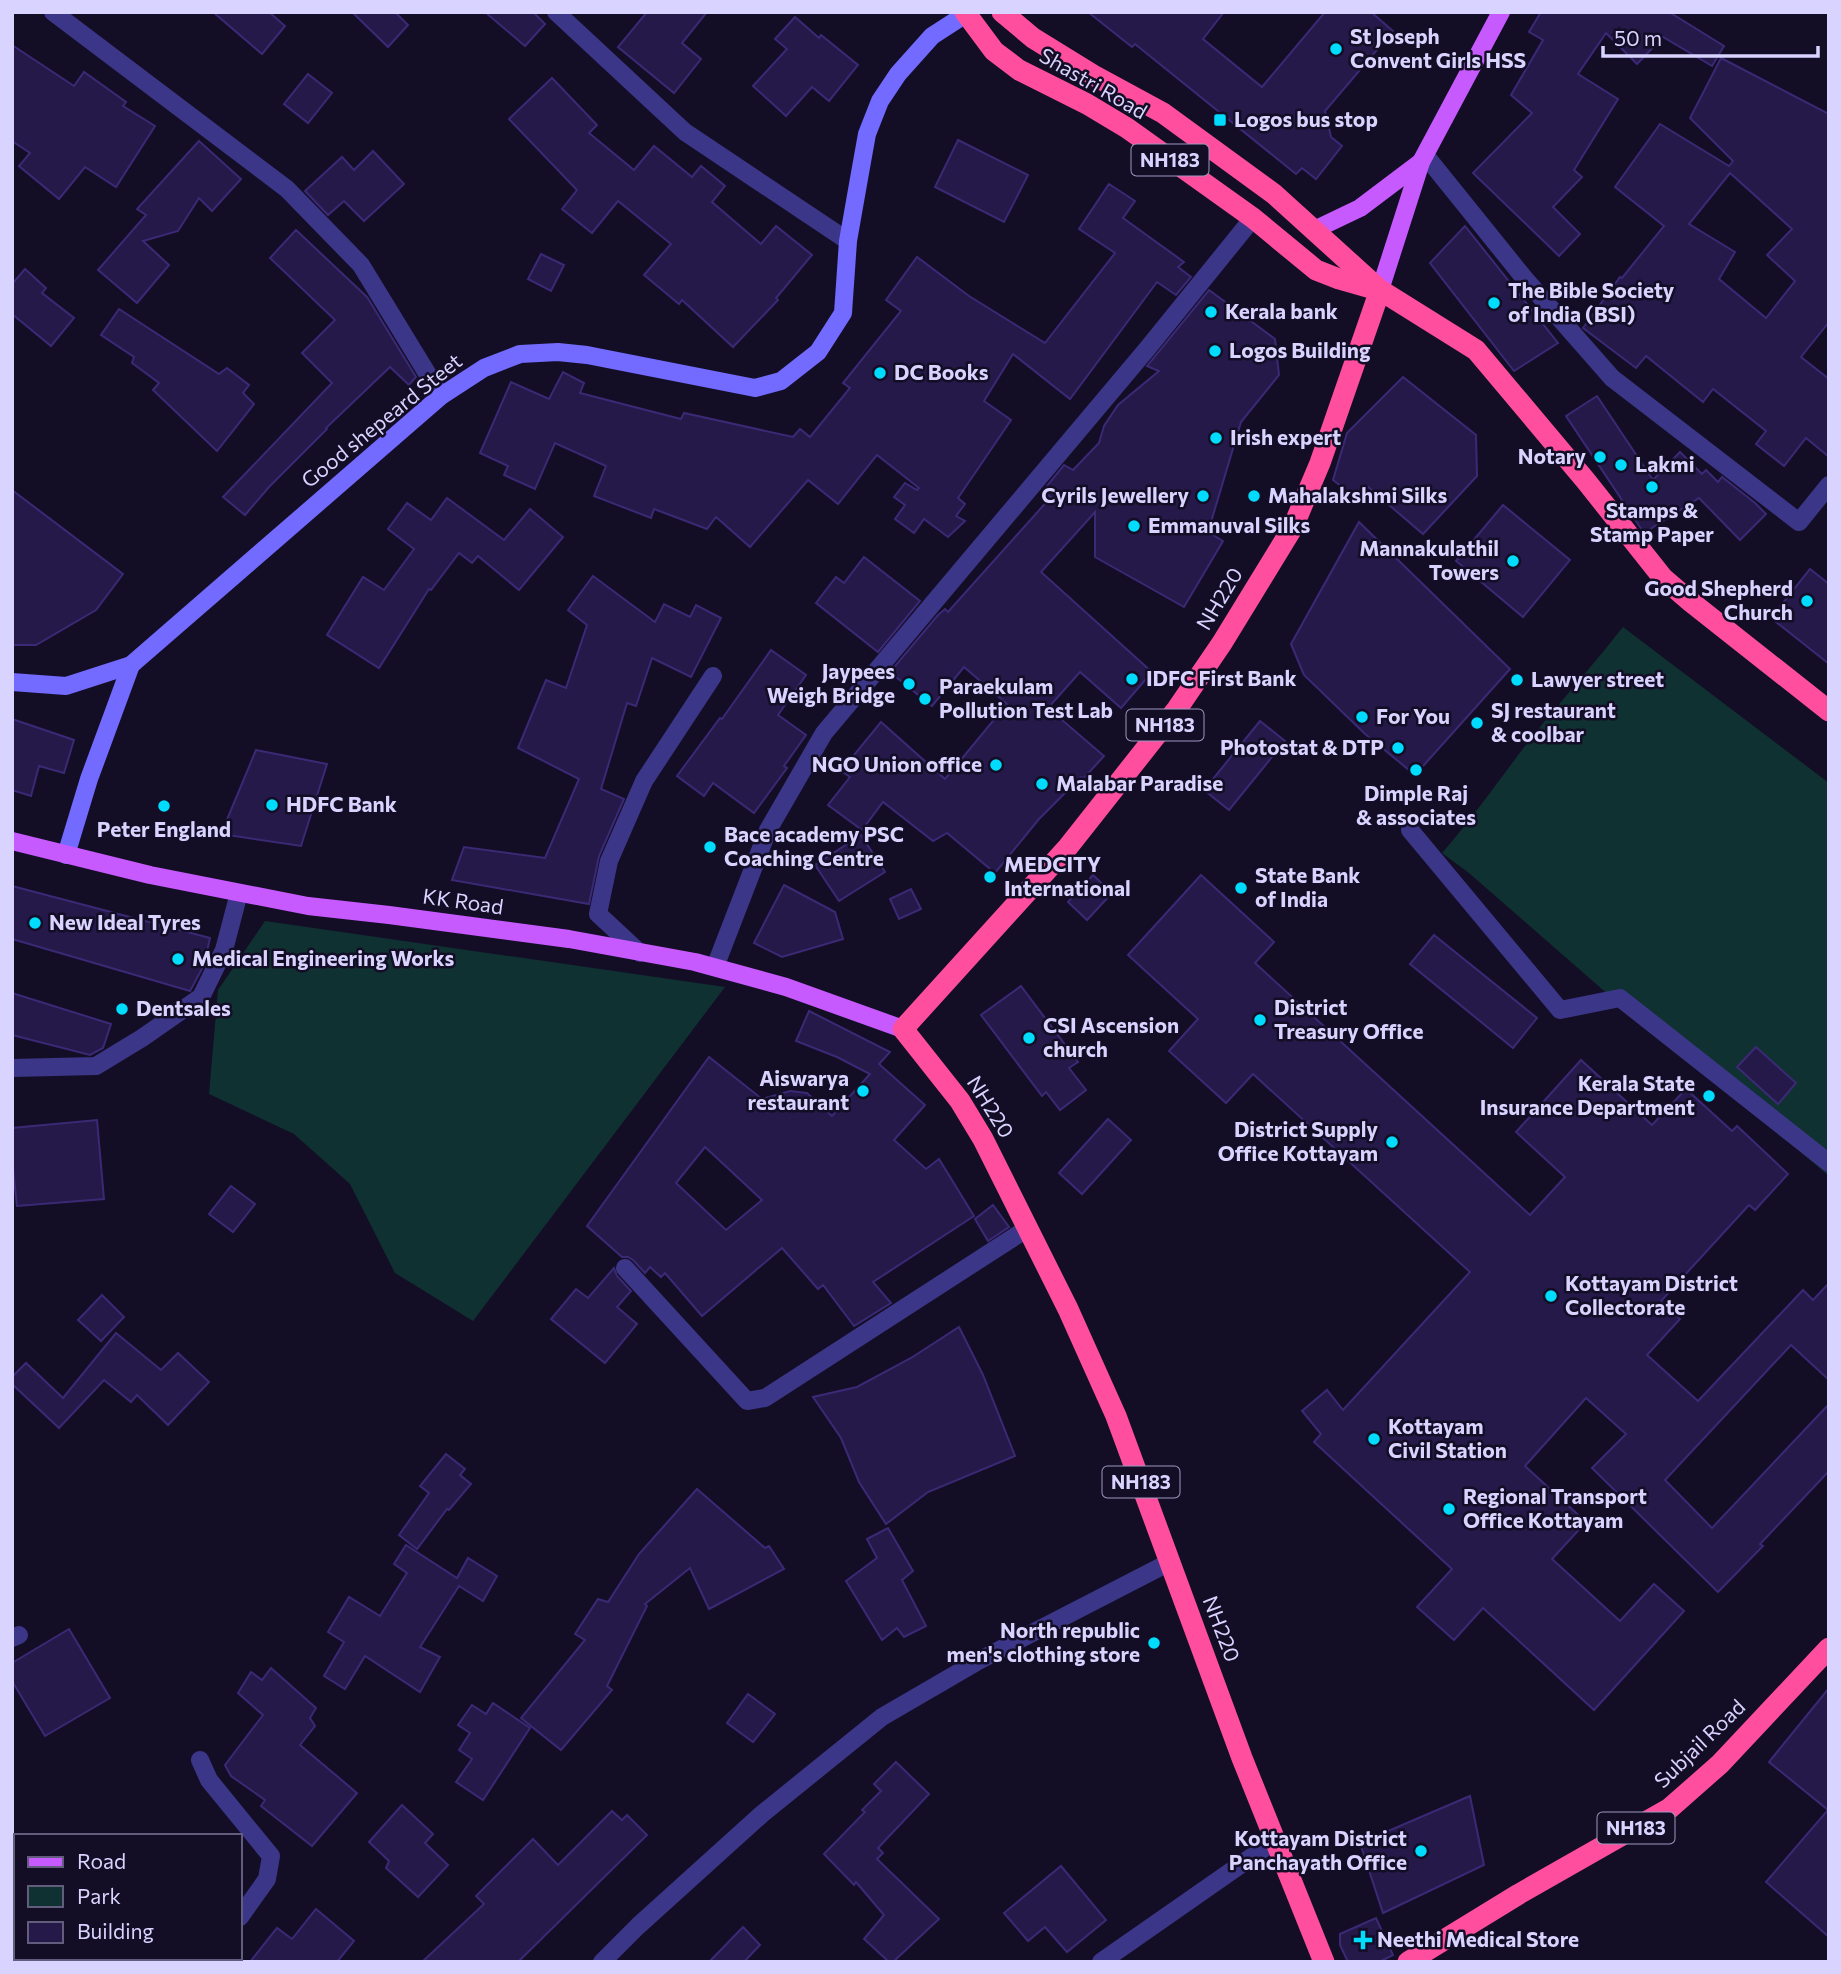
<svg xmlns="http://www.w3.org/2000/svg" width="1841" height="1974" viewBox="0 0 1841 1974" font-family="Commissioner,sans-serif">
	<rect width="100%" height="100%" fill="#130e26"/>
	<g fill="#103131">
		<path d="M1623,627l206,156v393l-64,-54 -115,-91 -181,-158 -27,-20c36,-41 67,-88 102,-131 26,-31 53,-62 79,-95z"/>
		<path d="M265,921l460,66 -252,334 -78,-48 -45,-89 -56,-50 -85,-40 9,-104z"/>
	</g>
	<g fill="#241948" stroke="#3b2976" stroke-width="2" fill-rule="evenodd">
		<path d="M213,12h56l16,14 -23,28z"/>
		<path d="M352,12h43l13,13 -20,22z"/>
		<path d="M485,12h48l12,12 -20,22z"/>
		<path d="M647,12h60l-25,31 19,16 -27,34 -56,-46z"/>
		<path d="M1088,12h136l-21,27 59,48 63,-75h46l22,19 -68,80 6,26 11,9 -26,33 -14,-11 -6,6 -161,-130 -3,3z"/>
		<path d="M1541,12h128l55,34 -12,20 -49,-29 -26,27 -31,-31 -28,41 40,25 -44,71 8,7 -29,30 27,27 -21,22 -86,-83 59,-60 -21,-18 32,-55 -14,-8z"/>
		<path d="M795,17l24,21 2,-3 37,30 -29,36 -17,-14 -26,29 -33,-30 34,-37 -12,-10z"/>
		<path d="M12,45l62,41 10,-14 42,30 -3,4 32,20 -39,61 -31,-20 -26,32 -40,-33 11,-13 -18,-12z"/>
		<path d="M1721,58l108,56v208l-28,35 28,22v78l-23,-19 -22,28 -28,-22 10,-13 -53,-42 -10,13 -57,-46 -10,12 -53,-40 37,-51 2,1 42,-52 -49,-39 45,-63 69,42 4,-5 -43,-43zM1730,173l62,56 -25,26 28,26 -29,37 -47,-39 16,-27 -46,-28z"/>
		<path d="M308,74l24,19 -24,30 -24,-19z"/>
		<path d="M552,78l45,47 -8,8 45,37 20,-24 38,31 9,-11 24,20 -13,16 49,42 15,-18 36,29 -36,43 2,2 -45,47 -51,-47 -3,4 -35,-29 27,-31 -53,-43 -26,32 -30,-24 15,-19 -68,-71z"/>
		<path d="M958,140l70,35 -24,47 -69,-35z"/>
		<path d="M199,141l42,38 -29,32 -13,-13 -21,33 -35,10 26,24 -32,38 -39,-33 48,-55 -9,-6z"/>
		<path d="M373,151l31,33 -40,37 -20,-20 -16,14 -23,-24 37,-34 12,13z"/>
		<path d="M1109,184l26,17 -12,17 61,44 -6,5 13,10 -15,18 -19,-13 -87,117 -57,-45 -29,47 27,19 -53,78 7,6 -9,12 9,5 -17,16 -24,-18 -10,14 -19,-14 10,-14 -11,-8 11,-14 12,7 2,-2 -42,-33 -39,49 -30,-24 -58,67 -34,-30 -9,12 -53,-20 -3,9 -57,-22 12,-30 -51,-23 -20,46 -31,-14 4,-9 -28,-13 31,-71 38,17 14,-27 21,11 -4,10 101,26 3,-6 109,24 7,-8 10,8 40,-49 -7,-5 58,-72 -15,-11 31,-43 52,39 76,47 70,-90 -36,-24z"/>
		<path d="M1465,226l93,117 -44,28 -84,-108z"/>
		<path d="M296,230l71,67 49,80 -7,8 -19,-18 -64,61 1,1 -58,58 -24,28 -22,-18 109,-114 -30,-30 33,-33 -65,-62z"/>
		<path d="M541,254l23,11 -13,26 -23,-12z"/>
		<path d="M25,269l21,19 -4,5 32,25 -23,28 -39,-32v-30z"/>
		<path d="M1209,290l66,49 4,36 -38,47 -33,110 15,9 -39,66 -89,-50v-45l-54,60 111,100 -31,36 -41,-36 -32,36 56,48 -21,23 -2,-2 -42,42 -44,54 -48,-40 -14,8 -50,-39 -21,28 -34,-25 22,-28 -9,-6 40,-49 64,57 62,-75 -43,-37 -32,39 -42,-34 48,-57 7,-6 3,3 103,-115 -9,-5 22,-27 9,5 26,-27 5,-17 14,-21 41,-34 -12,-5z"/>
		<path d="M119,309l100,65 8,-6 22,17 -6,8 11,11 -37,47 -64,-61 6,-7 -27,-20 2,-6 -33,-22z"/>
		<path d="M1403,377l73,58 1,41 -54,58 -55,-47 -11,12 -24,-19 14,-47z"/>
		<path d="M1597,396l56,84 27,-28 22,22 4,-4 12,12 4,-5 33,26 11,11 -26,26 -41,-42 -55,35 -78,-117z"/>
		<path d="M12,490l111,84 -27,36 -60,35h-24z"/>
		<path d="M447,498l57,42 26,-31 33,28 -44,53 -41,-34 -6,7 -13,-10 -28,37 -2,-1 -50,79 -52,-33 36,-58 21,13 30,-41 -26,-20 19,-26 24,17z"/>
		<path d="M1503,505l67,55 -47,57 -67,-56z"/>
		<path d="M1359,522l151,147 -95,106 -51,-42 -60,-58 -13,-31z"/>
		<path d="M864,557l56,44 -42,51 -62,-49 20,-26 8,6z"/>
		<path d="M1810,569l19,15v80l-58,-46z"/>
		<path d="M593,576l62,46 9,-18 26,13 6,-12 25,13 -30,59 -39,-19 -16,48 -9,-3 -26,86 23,10 -25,57 -10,48 -137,-24 12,-33 81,11 34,-79 -61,-31 28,-68 20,8 21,-63 -19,-15z"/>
		<path d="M771,650l35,25 -28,40 28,20 -22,31 3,2 -33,45 -41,-30 -9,13 -27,-20 43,-58 2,1z"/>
		<path d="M12,719l62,21 -10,33 -25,-7 -8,30 -19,-6z"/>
		<path d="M1260,721l25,20 -56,69 -25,-20z"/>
		<path d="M256,750l71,14 -26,82 -80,-12z"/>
		<path d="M861,835l24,37 -46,29 -24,-36z"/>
		<path d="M1093,875l19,18 -25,27 -19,-18z"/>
		<path d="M1201,875l73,67 -19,21 275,252 35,-38 -49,-45 65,-72 71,65 34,-36 46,42 5,-5 51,48 -33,36 -6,-5 -88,96 19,18 -33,36 51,46 105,-111 10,10 16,-17v97l-38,-35 -126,135 47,48 117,-124v67l-69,73 3,2 -45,46 -126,-124 34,-34 -40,-36 -61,68 61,56 -34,37 68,62 34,-37 30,27 -90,99 -111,-102 -29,32 -37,-33 35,-38 -138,-127 7,-8 -19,-23 25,-21 16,20 127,-138 -217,-198 -27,29 -57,-52 29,-32 -70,-64z"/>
		<path d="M784,885l51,27 8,27 -61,18 -28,-14z"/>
		<path d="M12,886l198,52 -6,27 -14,26 -178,-52z"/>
		<path d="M911,889l10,20 -22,10 -9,-20z"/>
		<path d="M1434,935l103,83 -24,30 -103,-84z"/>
		<path d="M1021,986l57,76 -9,6 17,22 -26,20 -14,-18 -4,4 -61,-81z"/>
		<path d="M12,993l99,31 -8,24 -13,7 -78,-20z"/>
		<path d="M809,1011l81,41 -11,12 46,41 -31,35 32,29 13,-10 35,57 -101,66 18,21 -37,23 -31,-41 -5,4 -36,-41 -80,68 -37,-43 -4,4 -11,-10 -5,6 -12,-13 -5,-3h-6l-35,-31 122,-169 53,42 28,-8 17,2 25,23 38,-42 -33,-17 -41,-16zM705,1147l57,53 -36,30 -50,-47z"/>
		<path d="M1756,1047l40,36 -18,21 -41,-37z"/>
		<path d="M1108,1119l23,21 -49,54 -23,-21z"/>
		<path d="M97,1120l7,79 -87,7 -5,-46v-32z"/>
		<path d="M231,1186l24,18 -22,28 -24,-18z"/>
		<path d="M993,1205l16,22 -21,14 -13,-22z"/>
		<path d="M614,1268l3,8 14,15 -14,16 20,17 -32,39 -54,-44 25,-30 12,9z"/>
		<path d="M102,1295l22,22 -23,24 -23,-21z"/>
		<path d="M959,1327l24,48 32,81 -87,36 -42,32 -27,-42 -18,-44 -28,-41 44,-10 54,-29z"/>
		<path d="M116,1333l45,37 17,-17 31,29 -41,43 -31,-30 -6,7 -27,-22 -45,48 -47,-44v-7l14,-14 37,35z"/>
		<path d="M446,1454l19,15 -5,6 11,9 -22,26 -2,-1 -30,40 -18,-14 30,-42 -9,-7z"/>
		<path d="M697,1489l68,59 4,-2 15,23 -75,40 -19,-41 -45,36 2,2 -40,80 5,4 -51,60 -40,-32 64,-78 -10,-6 23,-35 10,3 31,-48z"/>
		<path d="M888,1528l25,43 -11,9 24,46 -22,11 -7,-9 -15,12 -36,-59 31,-23 -10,-19z"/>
		<path d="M406,1545l51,33 11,-20 29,18 -14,25 -24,-15 -39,61 20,10 -20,35 -55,-36 -20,33 -21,-13 20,-34 -16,-10 21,-35 31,19 27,-43 -13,-9z"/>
		<path d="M69,1629l41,69 -65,38 -33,-55v-18z"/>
		<path d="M271,1668l45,40 -6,10 5,8 -15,19 57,48 -45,53 -51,-40 4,-6 -34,-24 -6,-11 38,-50 -25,-22 13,-21 11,8z"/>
		<path d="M1829,1688v249l-63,-55 62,-72 -59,-48z"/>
		<path d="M748,1694l27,20 -22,28 -26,-19z"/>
		<path d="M493,1703l37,25 -47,72 -27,-18 16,-23 -13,-9 11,-17 -12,-8 14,-20 14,9z"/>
		<path d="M896,1762l33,32 -51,54 5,5 -6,6 62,60 -46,43h-4l-25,-23 20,-24 -28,-33 -2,3 -30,-31 41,-42 -3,-2 19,-19 -7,-7z"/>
		<path d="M1470,1796l14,69 -101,48 -23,-70z"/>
		<path d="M402,1805l31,29 -8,9 23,22 -30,32 -32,-29 3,-7 -20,-19z"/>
		<path d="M612,1811l10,9 5,-5 20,20 -129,127h-96l62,-58 -8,-8 57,-57 25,26z"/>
		<path d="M1061,1866l45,54 -39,32 -22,-25 -17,14 -24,-28z"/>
		<path d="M316,1909l38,32 -17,21h-87l27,-34 15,11z"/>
		<path d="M1376,1918l17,37 -14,7h-31l-8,-17v-11z"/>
		<path d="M743,1927l17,18 -16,17h-35z"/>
	</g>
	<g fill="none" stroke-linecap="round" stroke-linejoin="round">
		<g stroke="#3c3688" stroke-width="18">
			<path d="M53,12l234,177 74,76 80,131"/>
			<path d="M556,12l129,120 163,109"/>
			<path d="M1425,155l100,124 87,99 187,144 30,-37"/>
			<path d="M1410,830l150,180 60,-12 209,165"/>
			<path d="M640,953l-42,-39 11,-53 35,-80 69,-105"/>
			<path d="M715,967l53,-137 56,-97 323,-384 106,-131"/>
			<path d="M12,1068l84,-2 46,-28 59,-41 23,-47 15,-57"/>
			<path d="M625,1268l122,133 18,-3 263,-170"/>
			<path d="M12,1638l7,-3"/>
			<path d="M200,1760l9,20 62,76 -4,23 -27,38"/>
			<path d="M227,1958l2,4"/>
			<path d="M602,1962l36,-36 124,-112 120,-97 98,-57 190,-98"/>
			<path d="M1101,1962l175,-122"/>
		</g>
		<g stroke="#736aff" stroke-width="18">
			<path d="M12,682l54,4 65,-21 310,-269 43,-28 36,-14 38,-2 29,3 168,33 26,-7 37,-29 25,-39 5,-72 12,-68 7,-39 13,-33 18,-27 34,-38 34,-22"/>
			<path d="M66,855l23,-76 42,-114"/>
		</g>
		<g stroke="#c75aff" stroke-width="18">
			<path d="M1314,230l46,-22 61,-46"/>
			<path d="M1380,290l41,-128 80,-150"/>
			<path d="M12,841l138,34 158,31 81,9 180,24 126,23 91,25 117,42"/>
		</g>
		<g stroke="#ff4e9d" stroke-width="21">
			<path d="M965,12l29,39 25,19 68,34 40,24 126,90 63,52 23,9 35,10"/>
			<path d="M1002,12l31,26 60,37 70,38 111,81 106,96 96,60 110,131 77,97 28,24 138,109"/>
			<path d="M1324,1962l-82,-204 -126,-342 -48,-107 -85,-170 -23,-38 -57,-72 165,-182 109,-138 45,-66 71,-116 27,-64 60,-173"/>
			<path d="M1408,1962l111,-68 151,-86 50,-44 109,-116"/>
		</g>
	</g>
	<g fill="#00dcfe" stroke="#130e26" stroke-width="2.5">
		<circle cx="1336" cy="49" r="7"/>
		<rect x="1213" y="113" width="14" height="14" rx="3.5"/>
		<circle cx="1494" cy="303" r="7"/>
		<circle cx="1211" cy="312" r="7"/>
		<circle cx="1215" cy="351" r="7"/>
		<circle cx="880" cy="373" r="7"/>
		<circle cx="1216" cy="438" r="7"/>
		<circle cx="1600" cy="457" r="7"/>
		<circle cx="1621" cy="465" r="7"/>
		<circle cx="1652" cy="487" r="7"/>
		<circle cx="1203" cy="496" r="7"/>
		<circle cx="1254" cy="496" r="7"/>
		<circle cx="1134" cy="526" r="7"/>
		<circle cx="1513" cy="561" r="7"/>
		<circle cx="1807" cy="601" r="7"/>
		<circle cx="1132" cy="679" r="7"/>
		<circle cx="1517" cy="680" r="7"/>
		<circle cx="909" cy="684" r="7"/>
		<circle cx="925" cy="699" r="7"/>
		<circle cx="1362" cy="717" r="7"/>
		<circle cx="1477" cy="723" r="7"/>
		<circle cx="1398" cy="748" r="7"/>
		<circle cx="996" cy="765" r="7"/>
		<circle cx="1416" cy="770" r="7"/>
		<circle cx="1042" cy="784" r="7"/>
		<circle cx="272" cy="805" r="7"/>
		<circle cx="164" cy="806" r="7"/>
		<circle cx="710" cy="847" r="7"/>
		<circle cx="990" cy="877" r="7"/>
		<circle cx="1241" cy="888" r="7"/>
		<circle cx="35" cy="923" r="7"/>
		<circle cx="178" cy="959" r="7"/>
		<circle cx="122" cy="1009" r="7"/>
		<circle cx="1260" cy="1020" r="7"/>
		<circle cx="1029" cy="1038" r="7"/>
		<circle cx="863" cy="1091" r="7"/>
		<circle cx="1709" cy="1096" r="7"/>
		<circle cx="1392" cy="1142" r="7"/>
		<circle cx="1551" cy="1296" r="7"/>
		<circle cx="1374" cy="1439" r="7"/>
		<circle cx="1449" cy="1509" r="7"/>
		<circle cx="1154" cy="1643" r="7"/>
		<circle cx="1421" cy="1851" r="7"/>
		<path d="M1359.5 1929.5h7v7h7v7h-7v7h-7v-7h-7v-7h7z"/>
	</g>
	<g text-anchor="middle" stroke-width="5" stroke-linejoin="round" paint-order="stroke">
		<g fill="#130e26" stroke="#9e98be" stroke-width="2">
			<rect x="1131.5" y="144.5" width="77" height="31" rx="5"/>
			<rect x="1126.5" y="709.5" width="77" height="31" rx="5"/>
			<rect x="1102.5" y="1466.5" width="77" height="31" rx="5"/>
			<rect x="1597.5" y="1812.5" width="77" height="31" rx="5"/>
		</g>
		<g font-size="19" font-weight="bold" fill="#d9d3ff">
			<text x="1170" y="167">NH183</text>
			<text x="1165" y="732">NH183</text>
			<text x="1141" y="1489">NH183</text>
			<text x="1636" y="1835">NH183</text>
		</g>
		<g font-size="21" font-weight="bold" fill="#d9d3ff" stroke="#130e26" text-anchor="start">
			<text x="1350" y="44">St Joseph<tspan x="1350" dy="24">Convent Girls HSS</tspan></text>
			<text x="1234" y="127">Logos bus stop</text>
			<text x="1508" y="298">The Bible Society<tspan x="1508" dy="24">of India (BSI)</tspan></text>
			<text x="1225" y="319">Kerala bank</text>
			<text x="1229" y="358">Logos Building</text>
			<text x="894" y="380">DC Books</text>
			<text x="1230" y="445">Irish expert</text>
			<text x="1586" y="464" text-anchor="end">Notary</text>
			<text x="1635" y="472">Lakmi</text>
			<text x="1189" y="503" text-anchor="end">Cyrils Jewellery</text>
			<text x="1268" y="503">Mahalakshmi Silks</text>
			<text x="1652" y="518" text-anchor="middle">Stamps &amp;<tspan x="1652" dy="24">Stamp Paper</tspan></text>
			<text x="1148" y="533">Emmanuval Silks</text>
			<text x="1499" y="556" text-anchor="end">Mannakulathil<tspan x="1499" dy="24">Towers</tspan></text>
			<text x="1793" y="596" text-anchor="end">Good Shepherd<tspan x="1793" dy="24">Church</tspan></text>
			<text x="895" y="679" text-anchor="end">Jaypees<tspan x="895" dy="24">Weigh Bridge</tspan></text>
			<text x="1146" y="686">IDFC First Bank</text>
			<text x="1531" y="687">Lawyer street</text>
			<text x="939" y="694">Paraekulam<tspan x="939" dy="24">Pollution Test Lab</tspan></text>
			<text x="1491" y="718">SJ restaurant<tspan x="1491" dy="24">&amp; coolbar</tspan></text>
			<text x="1376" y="724">For You</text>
			<text x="1384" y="755" text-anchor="end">Photostat &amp; DTP</text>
			<text x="982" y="772" text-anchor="end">NGO Union office</text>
			<text x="1056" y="791">Malabar Paradise</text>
			<text x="1416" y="801" text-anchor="middle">Dimple Raj<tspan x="1416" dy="24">&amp; associates</tspan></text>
			<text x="286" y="812">HDFC Bank</text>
			<text x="164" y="837" text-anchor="middle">Peter England</text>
			<text x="724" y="842">Bace academy PSC<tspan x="724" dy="24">Coaching Centre</tspan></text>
			<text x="1004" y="872">MEDCITY<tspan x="1004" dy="24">International</tspan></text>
			<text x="1255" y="883">State Bank<tspan x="1255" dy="24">of India</tspan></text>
			<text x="49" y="930">New Ideal Tyres</text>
			<text x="192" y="966">Medical Engineering Works</text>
			<text x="1274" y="1015">District<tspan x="1274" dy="24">Treasury Office</tspan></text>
			<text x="136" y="1016">Dentsales</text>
			<text x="1043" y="1033">CSI Ascension<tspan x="1043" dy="24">church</tspan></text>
			<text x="849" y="1086" text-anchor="end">Aiswarya<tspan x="849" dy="24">restaurant</tspan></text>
			<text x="1695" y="1091" text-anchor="end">Kerala State<tspan x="1695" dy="24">Insurance Department</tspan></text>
			<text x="1378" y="1137" text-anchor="end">District Supply<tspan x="1378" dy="24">Office Kottayam</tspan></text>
			<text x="1565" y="1291">Kottayam District<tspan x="1565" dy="24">Collectorate</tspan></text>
			<text x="1388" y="1434">Kottayam<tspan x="1388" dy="24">Civil Station</tspan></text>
			<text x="1463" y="1504">Regional Transport<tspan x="1463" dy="24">Office Kottayam</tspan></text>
			<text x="1140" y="1638" text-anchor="end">North republic<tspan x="1140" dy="24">men's clothing store</tspan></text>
			<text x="1407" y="1846" text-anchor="end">Kottayam District<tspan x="1407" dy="24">Panchayath Office</tspan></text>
			<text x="1377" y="1947">Neethi Medical Store</text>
		</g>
		<g font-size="21" fill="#d9d3ff" stroke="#130e26">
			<text transform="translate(1093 84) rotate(30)" y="7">Shastri Road</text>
			<text transform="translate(382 421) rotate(-39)" y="7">Good shepeard Steet</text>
			<text transform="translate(1220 599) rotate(-59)" y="7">NH220</text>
			<text transform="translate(463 902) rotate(8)" y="7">KK Road</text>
			<text transform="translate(990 1107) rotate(58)" y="7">NH220</text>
			<text transform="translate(1221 1629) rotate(69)" y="7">NH220</text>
			<text transform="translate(1700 1744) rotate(-44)" y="7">Subjail Road</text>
		</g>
	</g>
	<rect width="1841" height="1974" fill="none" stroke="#d9d3ff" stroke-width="28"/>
	<rect x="14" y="1834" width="228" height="126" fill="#130e26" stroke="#625d7d" stroke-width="2"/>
	<rect x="28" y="1857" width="35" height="10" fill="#c75aff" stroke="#625d7d" stroke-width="2"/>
	<text x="77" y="1869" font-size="21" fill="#d9d3ff">Road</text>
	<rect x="28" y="1886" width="35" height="21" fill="#103131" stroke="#625d7d" stroke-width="2"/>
	<text x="77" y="1904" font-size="21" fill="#d9d3ff">Park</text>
	<rect x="28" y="1922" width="35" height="21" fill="#241948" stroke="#625d7d" stroke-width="2"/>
	<text x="77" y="1939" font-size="21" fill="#d9d3ff">Building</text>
	<path d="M1603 46v10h215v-10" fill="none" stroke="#d9d3ff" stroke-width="3.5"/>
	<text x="1614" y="46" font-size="21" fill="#d9d3ff" stroke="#130e26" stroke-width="5" paint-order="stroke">50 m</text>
</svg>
